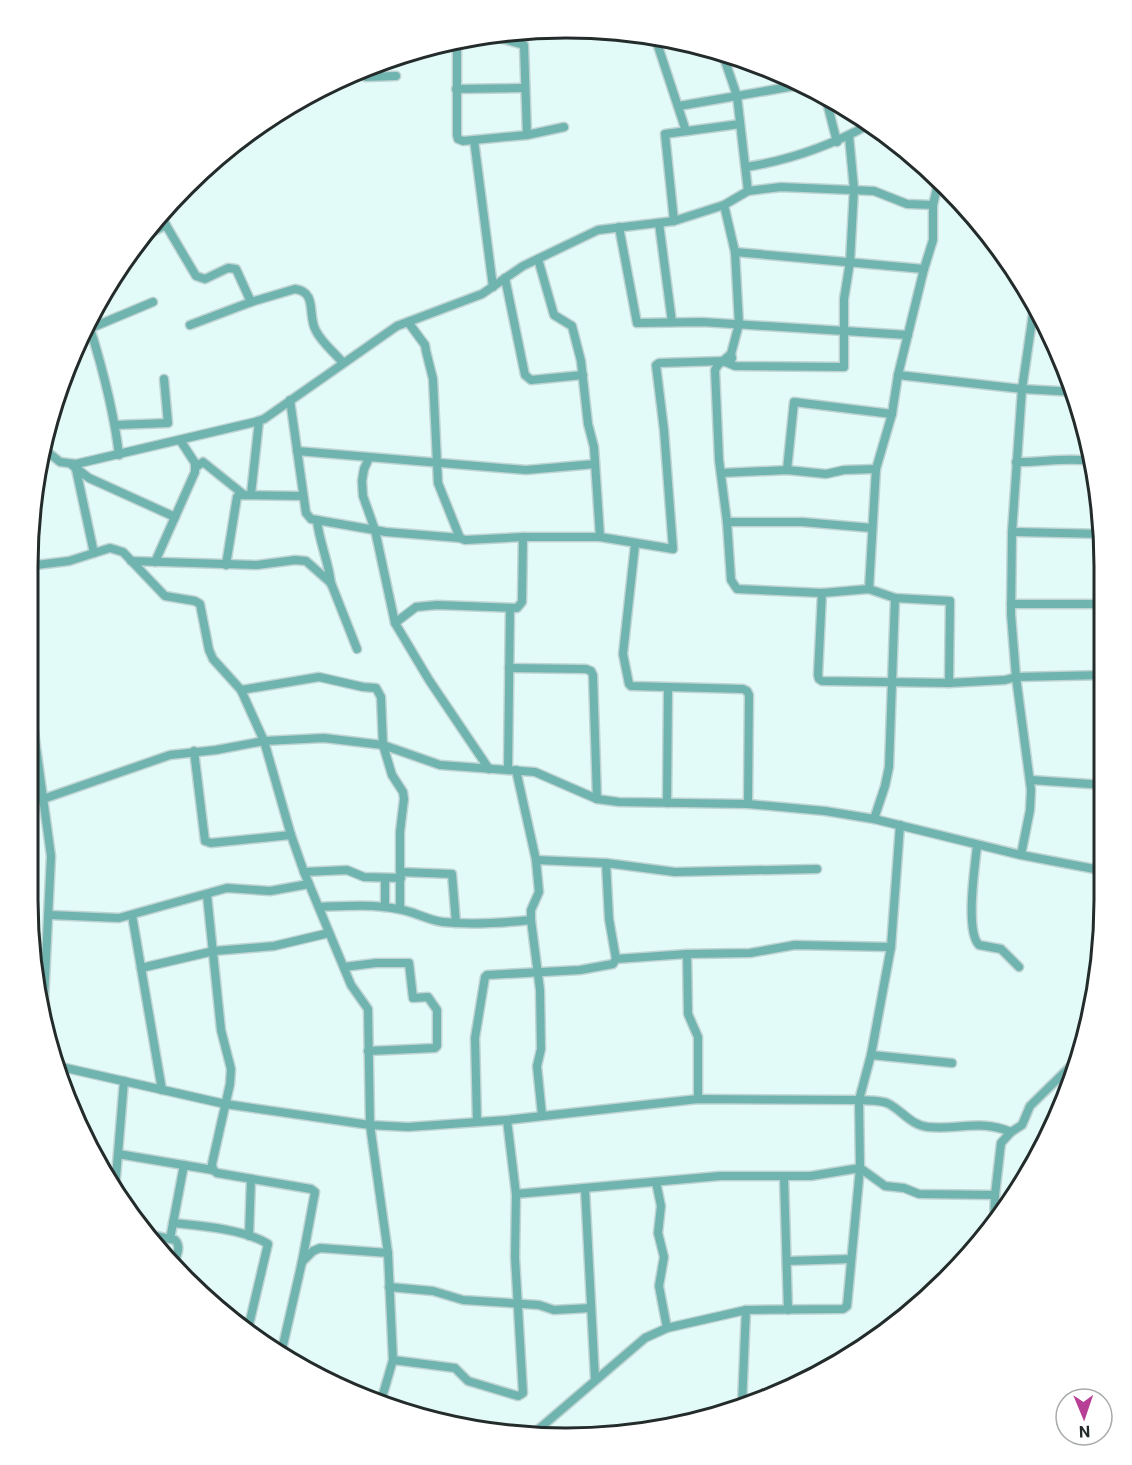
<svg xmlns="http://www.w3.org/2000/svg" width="1132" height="1465" viewBox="0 0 1132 1465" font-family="Roboto,sans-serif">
	<rect width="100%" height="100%" fill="#e2faf8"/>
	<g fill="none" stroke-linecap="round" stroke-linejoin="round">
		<defs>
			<g id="street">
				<path d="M486,34l38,11 3,90"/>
				<path d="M655,37l31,94"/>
				<path d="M457,41v94l1,4 5,2 64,-6 37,-8"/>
				<path d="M722,52l15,44 11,95"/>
				<path d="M362,69l1,5 3,3 30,-1"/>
				<path d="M456,89l69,-1"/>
				<path d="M825,95l12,47"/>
				<path d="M679,106l127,-22"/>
				<path d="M474,140l19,147"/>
				<path d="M746,167c45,-7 84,-21 124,-43"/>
				<path d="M724,205l11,47 4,72 -8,30 1,4"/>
				<path d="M160,215l36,61 9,3 23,-11 8,1 15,33"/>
				<path d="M674,221l-9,-87 75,-10"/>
				<path d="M659,223l13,99"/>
				<path d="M619,227l18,96 65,-1 206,13"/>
				<path d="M138,239l28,-14"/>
				<path d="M735,252l189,17"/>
				<path d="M538,259l16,56 18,11 9,35 7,63 6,23 6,90"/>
				<path d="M505,278l20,97 6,5 52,-5"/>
				<path d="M1032,320h11"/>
				<path d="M408,322l17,23 1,6 7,28 5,104 22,55"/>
				<path d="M190,325l61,-23 44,-13c23,3 12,27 21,42 6,12 19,22 27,32"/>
				<path d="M90,328c13,42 24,84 29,127"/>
				<path d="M91,328l62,-26"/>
				<path d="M731,354l-13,11 -3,5 4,90 8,62 4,58 6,9 85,4 47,-4 26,9 55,3 -1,82"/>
				<path d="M898,375l124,14 54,3"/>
				<path d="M290,400l16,113 5,6 75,13 74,6 5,2 58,-3h77l73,12 -9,-119 -8,-65 3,-2 64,-2 12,5 109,1v-68l6,-37 4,-73 -5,-53"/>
				<path d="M116,425l52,-2 -4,-44"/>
				<path d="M44,449l16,13 16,2 179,-42 9,-3 133,-93 85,-32 41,-28 75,-36 76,-9 50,-16 24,-14 33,-4 93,4 33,13 26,1"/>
				<path d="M297,451l229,19 69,-6"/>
				<path d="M369,458l-5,11 -2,12 1,15 12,34 20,93 34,57 60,89"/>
				<path d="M1016,462c25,1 49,-5 74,-1"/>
				<path d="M72,465l17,13 86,39"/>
				<path d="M196,467l7,-5 40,32"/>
				<path d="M76,469l18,84"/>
				<path d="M787,470l7,-68 98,12"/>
				<path d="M721,473l66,-3 39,4 18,-4 32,-1"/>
				<path d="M251,494l8,-73"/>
				<path d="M317,520c2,22 12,42 14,64"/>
				<path d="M727,522h75l70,6"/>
				<path d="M1012,532l92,2"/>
				<path d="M635,545l-12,109 6,30 2,2 112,3 4,2 2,4 -1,109"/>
				<path d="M131,561l126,4 38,-5 11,1 25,22 26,66"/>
				<path d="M155,562l40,-90v-9l-15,-23"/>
				<path d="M226,565l11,-68 2,-2 64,1"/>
				<path d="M28,566l41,-5 41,-13 13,4 42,44 30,5 5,3 9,46 4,9 28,31 23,51 27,94 13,37 47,113 17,24 2,116 18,128 5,107 -12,41"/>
				<path d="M869,589l7,-120 16,-55 6,-39 26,-106 9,-29v-35l6,-25"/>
				<path d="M822,593l-4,82 1,4 3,2 127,2 56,-3 11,-3 88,-2"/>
				<path d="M1011,604h93"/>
				<path d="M395,623l21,-16 21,-2 80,3 5,-6 1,-65"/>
				<path d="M509,668l77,1 5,2 2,4 4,124"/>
				<path d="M28,689l23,167 -8,165"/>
				<path d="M241,690l78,-13 44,10 13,1 5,9 2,48 9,30 11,17 1,7 -4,33v77"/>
				<path d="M194,751l11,90 6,2 80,-8"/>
				<path d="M508,770l2,-162"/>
				<path d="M516,770l20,90 3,32 -8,18v10l9,70 1,59 -4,17 5,49"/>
				<path d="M1031,780l74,5"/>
				<path d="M27,800l16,-1 127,-44 46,-5 48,-9 60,-3 59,7 57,20 95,7 62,27 22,3 129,2 77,7 49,8 147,36 84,16"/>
				<path d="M667,803l1,-114"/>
				<path d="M874,819l11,-33 4,-19 6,-169"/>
				<path d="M977,846c-2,20 -12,85 2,99l22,4 18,18"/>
				<path d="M1021,855l9,-45 1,-20 -15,-113 -5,-63 1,-82 10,-143 13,-89"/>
				<path d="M536,860l70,3 69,9 142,-3"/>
				<path d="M606,863l3,56 7,40"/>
				<path d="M1104,871l-2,-35 3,-18"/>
				<path d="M304,872l43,-2 17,7 37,1"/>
				<path d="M400,872l52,2 4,49"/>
				<path d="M385,878v29"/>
				<path d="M207,895l14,135 10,39 -1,15 -18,80 1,6"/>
				<path d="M319,907c26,-1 53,-3 79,2 15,2 29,11 45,13 29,3 59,1 88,-2"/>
				<path d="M50,915l69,3 108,-30 43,3 39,-7"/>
				<path d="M132,915l30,175"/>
				<path d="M687,954l1,60 10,23v62"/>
				<path d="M344,967l32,-4h33l4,35 15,-1 9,13v36l-2,2 -67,3"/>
				<path d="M141,968l73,-17 60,-5 55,-13"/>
				<path d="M871,1055l81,8"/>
				<path d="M57,1066l168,38 145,21 38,2 99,-7 191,-21 161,1c9,1 20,0 28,3 15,7 23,22 41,24 31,3 53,-8 83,5"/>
				<path d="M477,1122l-2,-84 10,-61 2,-2 93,-5 33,-6 3,-5 71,-5 63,-1 45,-8 96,2"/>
				<path d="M118,1154l95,16 4,3 94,16 4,3 -13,70 -21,92"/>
				<path d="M784,1177l4,133"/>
				<path d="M656,1182l5,24 -3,27 6,24 -5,29 8,42"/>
				<path d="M115,1189l9,-108"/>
				<path d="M585,1189l10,190"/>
				<path d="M516,1194l204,-18h91l49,-8 25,18 19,2 15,6 76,1"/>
				<path d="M173,1223c29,3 71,6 95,21l-20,85"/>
				<path d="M994,1223l1,-28 6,-52 10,-11 11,-7 8,-19 45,-44 4,-7"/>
				<path d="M151,1235l24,5c7,7 1,17 -2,25"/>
				<path d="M249,1236l2,-57"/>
				<path d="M170,1239l14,-74"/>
				<path d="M787,1261l64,-2"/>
				<path d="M302,1262l11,-11 7,-3 68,5"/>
				<path d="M389,1287l44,4 30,9 76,5 15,5 37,-2"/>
				<path d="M393,1360l62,8 13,13 50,15 5,-3 -8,-136 1,-63 -9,-74"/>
				<path d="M742,1405l4,-95"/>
				<path d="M533,1434l112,-96 22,-10 79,-18 97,-1 4,-3 13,-138 -1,-68 12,-45 20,-108 9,-122"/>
			</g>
		</defs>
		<use href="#street" stroke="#c0d5d3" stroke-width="11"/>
		<use href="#street" stroke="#70b4b0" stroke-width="8"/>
	</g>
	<path d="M0 0H1132V1465H0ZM566 38H566A528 528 0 0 1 1094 566V900A528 528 0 0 1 566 1428H566A528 528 0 0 1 38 900V566A528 528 0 0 1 566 38Z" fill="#fff" fill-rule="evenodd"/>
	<path fill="none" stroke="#232c2b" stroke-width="3" d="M566 38H566A528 528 0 0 1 1094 566V900A528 528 0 0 1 566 1428H566A528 528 0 0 1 38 900V566A528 528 0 0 1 566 38Z"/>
	<g transform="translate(1084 1417) rotate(178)"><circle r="28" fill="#ffffff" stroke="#a7abaa" stroke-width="1.5"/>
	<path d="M0-4.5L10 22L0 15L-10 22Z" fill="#b73f95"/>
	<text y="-9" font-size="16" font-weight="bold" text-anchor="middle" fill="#232c2b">N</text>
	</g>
</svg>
